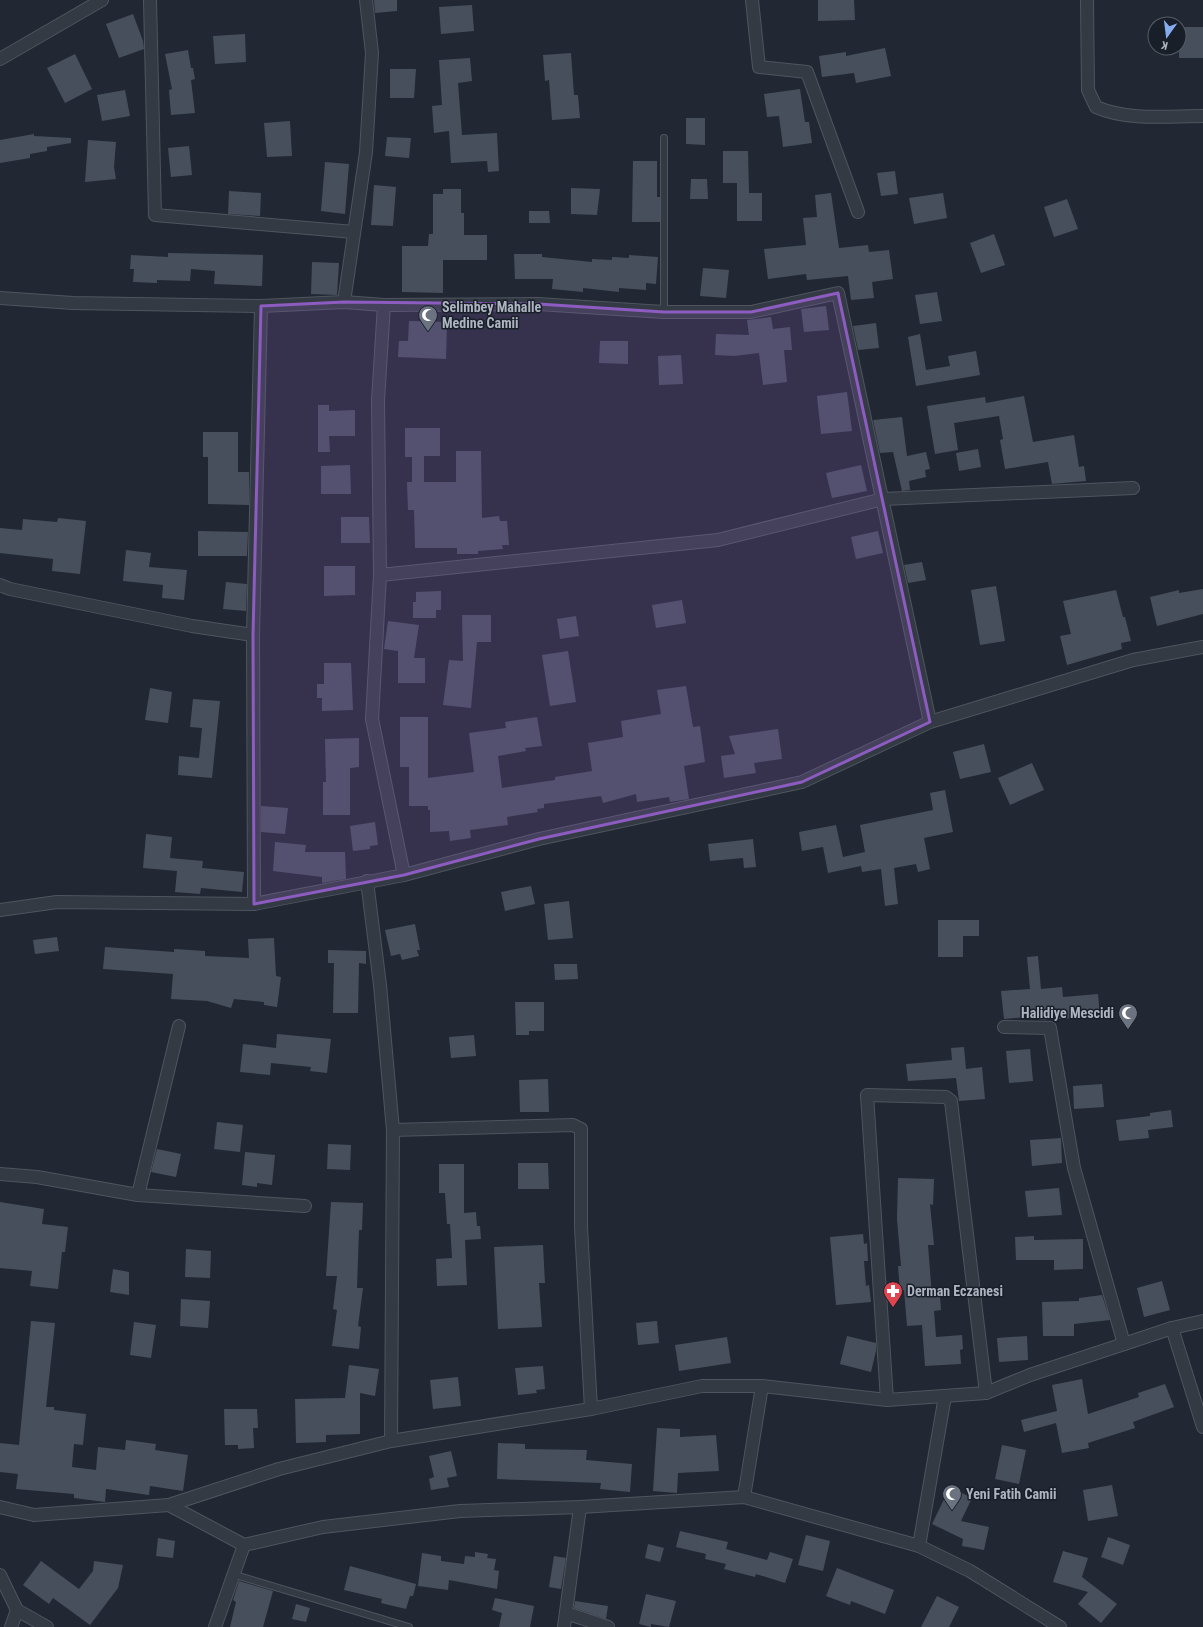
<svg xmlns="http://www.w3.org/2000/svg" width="1203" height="1627" viewBox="0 0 1203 1627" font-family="'Roboto Condensed',sans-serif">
	<rect width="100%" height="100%" fill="#212833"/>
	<g fill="#474f5d">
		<path d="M374,0h23v11l-22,2z"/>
		<path d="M818,0h36l1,20 -37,1z"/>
		<path d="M472,5l2,26 -33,3 -2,-27z"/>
		<path d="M133,14l10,27 1,8 -25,9 -13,-34z"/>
		<rect x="1179" y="27" width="24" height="31"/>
		<path d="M245,34l1,28 -31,2 -2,-28z"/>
		<path d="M885,48l6,28 -35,7 -2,-10 -32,4 -3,-21 27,-4v4z"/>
		<path d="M188,50l3,18h2l2,11 -4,1 4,33 -24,2 -2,-25 3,-1 -7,-35z"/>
		<path d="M571,53l3,42h4l2,23 -28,2 -3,-40 -4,1 -2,-26z"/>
		<path d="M75,54l17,35 -27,14 -18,-35z"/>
		<path d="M470,58l2,23 -14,2 4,52 35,-2 2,38 -11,1 -1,-11 -36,2 -2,-32 -15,2 -2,-27 10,-1 -3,-45z"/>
		<path d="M390,69h26l-2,29h-24z"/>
		<path d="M800,89l5,33h4l3,21 -29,4 -4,-31 -12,1 -3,-23z"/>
		<path d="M125,90l5,26 -28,5 -5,-26z"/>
		<path d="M686,118h19v27l-19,-1z"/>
		<path d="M290,121l2,35 -25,1 -3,-34z"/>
		<path d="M34,134v2l37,2v5l-24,4v4l-17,3v4l-30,5v-23z"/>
		<path d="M387,137l24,1 -2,20 -24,-2z"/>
		<path d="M88,140l28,2 -2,25 2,12 -31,3z"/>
		<path d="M189,146l3,29 -21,2 -3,-29z"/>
		<path d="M723,151h25l1,42h13v28h-25v-38h-14z"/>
		<path d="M633,161h24v36h3v25h-28z"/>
		<path d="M325,162l24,2 -4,50 -24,-3z"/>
		<path d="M895,171l3,23 -17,2 -4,-23z"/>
		<path d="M691,179h16l1,20h-18z"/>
		<path d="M374,185l22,2 -3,39 -22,-1z"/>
		<path d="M571,188l29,1 -3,26 -26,-1z"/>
		<path d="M443,189h18v24h3v22h23v25h-44v33l-41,-1v-46h26l1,-12h4v-40h10z"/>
		<path d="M229,191l32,2 -1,23 -32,-2z"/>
		<path d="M831,193l8,55 29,-3 1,7 20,-2 4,29 -21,3 2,16 -23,2 -3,-24 -41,4 -1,-6 -38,5 -4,-30 42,-4 -3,-27 14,-1 -2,-22z"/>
		<path d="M943,193l4,25 -33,6 -5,-26z"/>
		<path d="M1067,199l11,30 -24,8 -10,-30z"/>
		<path d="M529,211h20l1,12h-21z"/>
		<path d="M994,234l11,31 -24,8 -11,-30z"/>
		<path d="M168,253l95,2 -1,31 -48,-2 1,-13 -24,-2 -1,12 -33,-1v3l-24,-1 1,-13h-4l1,-14 37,2z"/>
		<path d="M514,254h28v3l50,5v-3l20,1v-3l17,1v-3l29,2 -2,27 -10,-1v7l-27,-2v4l-36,-4v4l-31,-3 1,-10h-38z"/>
		<path d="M312,262l27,1 -2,32 -26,-1z"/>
		<path d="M703,268l26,2 -3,28 -26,-2z"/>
		<path d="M937,292l5,29 -22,3 -5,-29z"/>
		<path d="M826,306l3,24 -25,2 -3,-23z"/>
		<path d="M771,317l2,12 17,-2 2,23h-8l3,32 -24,3 -4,-32 -25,3 -19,-1 1,-21 33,1 -2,-15z"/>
		<path d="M409,321l38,1 -1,37 -48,-2 1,-16h9z"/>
		<path d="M876,323l3,25 -21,2 -5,-24z"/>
		<path d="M920,334l6,36 24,-4 -2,-10 28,-5 4,24 -64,11 -8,-49z"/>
		<path d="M600,341h28v23l-29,-1z"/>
		<path d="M681,355l2,29 -24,1 -1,-29z"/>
		<path d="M847,392l5,39 -31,3 -4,-38z"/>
		<path d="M1024,396l9,46 41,-7 5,32 5,-1 2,15 -34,3 -4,-22 -43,7 -5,-29 3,-1 -4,-23 -45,7 4,27 -23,4 -8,-48 58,-9 1,6z"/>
		<path d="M318,405h11v6l26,-1v26h-26l1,16h-12z"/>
		<path d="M902,417l5,39 19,-4 4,17 -5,1 1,7 -17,4 1,9 -8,1 -9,-39 -13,1 -7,-33z"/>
		<path d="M405,428h35v28h-16v26h32v-31h25l1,67 17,-2 1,5h7l2,24h-7l1,4 -25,2v3h-21v-6h-42l-1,-38h-6l-1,-28h5v-25h-7z"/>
		<path d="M203,432h35v40h11v33l-41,-1v-47h-5z"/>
		<path d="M978,449l3,18 -22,4 -3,-18z"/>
		<path d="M350,465l1,29h-30v-28z"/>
		<path d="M861,465l6,26 -35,7 -6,-25z"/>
		<path d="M341,517h28l1,26h-29z"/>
		<path d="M58,518l28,3 -6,53 -28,-3 1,-12 -53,-6v-25l22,2 1,-11 34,3z"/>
		<path d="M198,531l50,1 -1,24h-49z"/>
		<path d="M878,531l5,22 -27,6 -5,-22z"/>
		<path d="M126,550l25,3 -2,14 38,3 -3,30 -22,-2 1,-13 -40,-4z"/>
		<path d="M922,562l4,18 -18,3 -4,-18z"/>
		<path d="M324,566h31v29l-31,1z"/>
		<path d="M226,582l21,2 -1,27 -23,-2z"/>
		<path d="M996,586l9,55 -25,4 -9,-55z"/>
		<path d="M1203,589v25l-46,12 -7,-29 29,-7v3z"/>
		<path d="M1116,590l7,27h2l6,24 -10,2 1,6 -55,16 -7,-29 11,-2 -8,-33z"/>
		<path d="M441,591v19h-5v8h-23v-16h3v-10z"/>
		<path d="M682,600l4,23 -30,5 -4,-23z"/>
		<path d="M462,615h29v27h-14l-6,66 -28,-3 6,-45 14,1z"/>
		<path d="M576,616l3,20 -19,3 -3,-20z"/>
		<path d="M388,621l31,4 -5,33h11v25h-27v-32l-14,-2z"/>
		<path d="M568,651l8,51 -26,4 -8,-51z"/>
		<path d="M324,663h27l2,47 -31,1v-13h-5v-14h7z"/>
		<path d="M686,686l7,41 7,-1 5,36 -21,4 5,33 -19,3 -1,-5 -32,5 -1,-8 -33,9 -2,-7 -57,8v4l-7,1 1,3 -31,5 1,8 -38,5 1,8 -21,3 -1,-10 -19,1v-22h-2v-4h-19v-39h-9v-50h28v61l46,-6 -5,-39 37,-5 -1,-6 32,-5 5,29 -17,2 1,3 -28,5 4,32 53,-8v-3l37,-6 -4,-28 35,-6 -2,-16 40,-7 -4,-24z"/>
		<path d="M150,688l22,4 -4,31 -23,-3z"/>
		<path d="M193,699l27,2 -8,77 -34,-3 1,-19 20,2 3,-30 -12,-1z"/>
		<path d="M778,729l4,30 -28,4 2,10 -32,5 -3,-22 14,-2 -6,-18z"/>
		<path d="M359,738v29l-9,1v47h-27v-33h3l-1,-43z"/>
		<path d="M984,744l7,28 -31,7 -7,-27z"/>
		<path d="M1032,763l12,27 -34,15 -12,-27z"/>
		<path d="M945,790l8,42 -29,6 6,31 -12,3 -2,-8 -22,4 4,36 -13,2 -4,-37 -19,3 -1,-6 -33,7 -5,-26 -21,4 -3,-19 37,-7 7,32 22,-5 -5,-27 73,-15 -3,-17z"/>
		<path d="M261,806l27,2 -3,26 -24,-2z"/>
		<path d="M375,822l3,23 -8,1v3l-17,2 -3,-25z"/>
		<path d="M146,834l26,3 -2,21 33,3 -1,7 42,4 -2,20 -41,-4 -1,6 -25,-2 2,-21 -34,-3z"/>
		<path d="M753,839l3,28 -12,1 -1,-10 -33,3 -2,-17z"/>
		<path d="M275,842l31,3 -1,7h40l1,27 -24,4v-6l-49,-6z"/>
		<path d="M531,886l4,18 -30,7 -4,-19z"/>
		<path d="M569,901l4,37 -25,2 -4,-36z"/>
		<path d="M938,920h41v16h-16v21h-25z"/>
		<path d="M415,924l5,26h-3l2,6 -17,4 -2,-6 -9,2 -6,-26z"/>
		<path d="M57,937l2,14 -24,3 -2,-14z"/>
		<path d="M274,938l2,38 5,1 -4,30 -13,-2v-3l-30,-3 -3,9 -24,-7 -36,-2 2,-25 -70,-5 2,-22 69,5v-3l31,2v5l44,2 -1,-19z"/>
		<path d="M328,950l38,1v13l-7,-1 -1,50h-25l1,-50h-6z"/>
		<path d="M1038,956l3,33 21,-2 1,10 35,-3 2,23 -61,3v-4l-35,3 -3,-28 29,-2 -3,-32z"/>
		<path d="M554,964h23l1,15 -23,1z"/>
		<path d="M515,1002h29v29h-15v4h-13z"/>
		<path d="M277,1034l54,5 -4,34 -17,-2 1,-4 -40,-4 -1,12 -30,-3 3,-28 33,4z"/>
		<path d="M474,1035l2,21 -25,2 -2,-21z"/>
		<path d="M964,1047l2,22 16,-2 3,32 -26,2 -3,-23 -48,3 -2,-17 46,-4 -1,-12z"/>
		<path d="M1030,1049l3,32 -24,2 -3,-32z"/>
		<path d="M548,1079l1,33h-29l-1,-32z"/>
		<path d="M1102,1084l2,23 -30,2 -1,-23z"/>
		<path d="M1171,1110l2,17 -25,3 1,8 -30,3 -3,-21 34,-4v-3z"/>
		<path d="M217,1122l26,3 -3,27 -26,-3z"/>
		<path d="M1061,1138l1,25 -30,3 -2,-26z"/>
		<path d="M328,1144l23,1 -1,25 -23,-1z"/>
		<path d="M157,1149l24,5 -5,23 -25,-5z"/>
		<path d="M245,1152l30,3 -3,30 -15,-2v4l-15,-2z"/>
		<path d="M518,1163h30l1,26h-31z"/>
		<path d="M439,1164h25v49l12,-1 1,14h3l1,13 -16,1 2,45 -30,1 -1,-27 16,-1 -2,-34h-3l-2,-31h-6z"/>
		<path d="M898,1178l36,1 -1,26 -3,-1 4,41h-6l4,51h8l1,14 -7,1 2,26 26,-2 1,14 -3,1 1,14 -36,2 -3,-41 -15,1 -3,-36 -4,1 -2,-25h3l-4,-47z"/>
		<path d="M1059,1188l3,27 -34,2 -3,-26z"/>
		<path d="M0,1202l44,7 -2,15 26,3 -3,25h-3l-4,37 -28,-3 2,-15 -32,-3z"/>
		<path d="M331,1202l32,1 -1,27h-3l-2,58h6l-5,38 3,1 -2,22 -27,-3 5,-36 -4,-1 4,-33h-11z"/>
		<path d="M863,1234l1,10 3,-1 1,18h-4l2,25 3,-1 2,17 -35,3 -6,-68z"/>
		<path d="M1034,1236v4l49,-1v30l-29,1v-10h-38l-1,-23z"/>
		<path d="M543,1245l2,38h-6l3,44 -44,2 -4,-82z"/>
		<path d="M186,1249l25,2 -1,27 -25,-1z"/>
		<path d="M113,1269l16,3v23l-19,-3z"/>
		<path d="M1162,1281l8,29 -26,7 -7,-29z"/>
		<path d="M1102,1295l8,25 -36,4v12h-31l-1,-34 37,-1v-3z"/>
		<path d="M181,1299l29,2 -2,27 -28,-2z"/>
		<path d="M31,1321l24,2 -9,84h8v3l32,4 -3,31 -9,-1 -2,23 24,3 2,-23 27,3 1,-10 30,4 -1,6 33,5 -5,36 -33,-5 -1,9 -43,-6 -1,13 -31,-4v-4l-58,-5 2,-15 -18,-2v-29l19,2z"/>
		<path d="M657,1321l2,22 -21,2 -2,-22z"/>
		<path d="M134,1322l22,3 -5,33 -21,-3z"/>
		<path d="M847,1336l29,7v8l-5,21 -31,-8z"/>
		<path d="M1027,1336l1,24 -29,2 -2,-24z"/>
		<path d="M727,1337l4,26 -52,8 -4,-26z"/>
		<path d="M349,1365l30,4 -4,27 -15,-3v41l-34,1v7l-30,1 -1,-44 50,-1z"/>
		<path d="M543,1366l2,23 -9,1 1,3 -19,2 -3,-27z"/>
		<path d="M458,1377l3,29 -28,3 -3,-29z"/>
		<path d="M1082,1379l6,35 51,-17 -1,-4 27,-9 9,23 -41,15 2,6 -47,15 1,5 -27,5 -6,-30 -32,9 -3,-12 36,-9 -5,-26z"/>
		<path d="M224,1409h33l1,19h-5l1,20 -16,1v-4h-13z"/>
		<path d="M657,1428l23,1v8l36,-2 3,36 -41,2 -1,20 -24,-2z"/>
		<path d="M498,1443l27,1v5l62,1 -1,10 46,4 -2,28 -30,-3 1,-6 -104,-4z"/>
		<path d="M1002,1445l24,5 -7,34 -24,-5z"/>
		<path d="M451,1451l6,25 -10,2 2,9 -18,3 -2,-11 5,-2 -5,-21z"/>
		<path d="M1112,1485l6,31 -30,5 -5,-31z"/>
		<path d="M950,1487l22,11 -11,23 28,6 -5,23 -22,-4 1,-7 -31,-15z"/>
		<path d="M680,1531l48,11 -2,7 41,11 3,-8 23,7 -8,24 -29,-9 -1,3 -31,-8 2,-5 -21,-5 1,-5 -30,-7z"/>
		<path d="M806,1535l24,6 -7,30 -25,-6z"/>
		<path d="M1108,1537l22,8 -7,20 -22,-8z"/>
		<path d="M158,1538l17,3 -2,17 -17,-2z"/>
		<path d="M648,1544l16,4 -4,14 -15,-4z"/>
		<path d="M1063,1551l25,7 -6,19 35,27 -16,19 -23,-19 10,-12 -35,-10z"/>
		<path d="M475,1552l13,2 -1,4 9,1 -2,11 5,1 -2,18 -48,-9 -1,10 -30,-4 4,-33 19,3v5l23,3 1,-8 10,1z"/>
		<path d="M554,1556l12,2 -5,31 -12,-2z"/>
		<path d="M41,1561l38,28 14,-18 1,-10 29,4 -5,23 -28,37 -37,-27 -4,6 -26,-19z"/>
		<path d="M350,1566l66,18 -3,12h-3l-4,13 -25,-6 1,-4 -38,-9z"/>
		<path d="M837,1568l57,22 -9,24 -34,-13 -1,4 -24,-9z"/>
		<path d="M239,1581l34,10 -10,36h-33l6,-25 -3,-2z"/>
		<path d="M646,1594l30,7 -7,26 -18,-3v3l-12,-3z"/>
		<path d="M937,1596l22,11 -10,20h-28z"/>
		<path d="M495,1598l39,8 -4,21h-31l3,-14 -10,-3z"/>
		<path d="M575,1601l33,5 -2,13 -32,-11z"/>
		<path d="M296,1604l14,4 -4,14 -14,-3z"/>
	</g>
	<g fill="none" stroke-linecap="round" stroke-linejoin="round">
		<defs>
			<g id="service">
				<path d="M664,312v-174"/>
				<path d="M232,1574l177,53"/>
			</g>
			<g id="minor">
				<path d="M150,0l5,215 199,17"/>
				<path d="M752,0l7,67 48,5 51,140"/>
				<path d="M1087,0l1,90 8,17c32,14 72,9 107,9"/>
				<path d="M0,59l102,-59"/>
				<path d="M0,298l73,5 188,3 83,-4 40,3 154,-1 126,8h87l87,-19 92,429"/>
				<path d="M344,302l22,-150 6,-99 -6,-53"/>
				<path d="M384,305l-6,95 2,175 -8,144 32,156"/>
				<path d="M380,575l338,-35 165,-41 250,-11"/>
				<path d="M0,585l10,4 182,37 61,9"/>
				<path d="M367,881l13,104 13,145 -2,311"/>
				<path d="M254,904l-1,-269 8,-329"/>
				<path d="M0,910l57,-8 197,2 150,-29 135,-36 263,-57 128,-60 203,-62 70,-13"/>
				<path d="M1004,1027l46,1 24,140 50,176"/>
				<path d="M393,1130l180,-5 8,4v98l10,182"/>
				<path d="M0,1174l37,3 101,18 167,11"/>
				<path d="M138,1195l41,-169"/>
				<path d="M1172,1328l31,99"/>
				<path d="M887,1400l-20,-305 79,2 5,4 35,292"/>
				<path d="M744,1497l18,-111"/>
				<path d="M169,1505l75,40 79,-18 137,-16 120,-4 164,-10 175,49 51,25 90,56"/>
				<path d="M0,1507l34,8 135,-10 110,-36 112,-28 200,-32 111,-23h60l125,14 99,-7 44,-18 94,-31 48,-16 31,-7"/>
				<path d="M919,1546l26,-150"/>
				<path d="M0,1575l17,35 30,17"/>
				<path d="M566,1613l42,14"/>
				<path d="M11,1627l6,-17"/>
				<path d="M215,1627l29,-82"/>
				<path d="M564,1627l16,-120"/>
			</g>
		</defs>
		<use href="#service" stroke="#4e555f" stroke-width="8"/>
		<use href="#minor" stroke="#4e555f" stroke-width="14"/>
		<use href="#service" stroke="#343a44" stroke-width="6"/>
		<use href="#minor" stroke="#343a44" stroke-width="12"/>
	</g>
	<path fill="#8d5cc0" fill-opacity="0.2" stroke="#8d5cc0" stroke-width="3" stroke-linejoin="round" d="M838,293l92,429 -128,60 -263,57 -135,36 -150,29 -1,-269 8,-329 83,-4 194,2 126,8h87z"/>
	<defs>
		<symbol id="mosque-pin" viewBox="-11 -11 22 30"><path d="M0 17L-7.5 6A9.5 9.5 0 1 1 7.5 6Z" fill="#6b7280" stroke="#191f29"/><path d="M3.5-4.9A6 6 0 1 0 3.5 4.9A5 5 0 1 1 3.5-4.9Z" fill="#fff"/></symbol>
		<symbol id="pharmacy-pin" viewBox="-11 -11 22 30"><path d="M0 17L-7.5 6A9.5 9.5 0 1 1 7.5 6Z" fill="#e0444e" stroke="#191f29"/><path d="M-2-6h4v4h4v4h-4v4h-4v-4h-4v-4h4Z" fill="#fff"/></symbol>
	</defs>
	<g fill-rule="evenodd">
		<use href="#mosque-pin" x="417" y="304" width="22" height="30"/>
		<use href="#mosque-pin" x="1117" y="1002" width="22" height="30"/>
		<use href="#pharmacy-pin" x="882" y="1280" width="22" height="30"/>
		<use href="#mosque-pin" x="941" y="1483" width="22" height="30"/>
	</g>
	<g text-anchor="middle" stroke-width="3" stroke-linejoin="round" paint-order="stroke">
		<g font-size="14" font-weight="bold" fill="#aeb5c1" stroke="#191f29" text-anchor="start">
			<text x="442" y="312">Selimbey Mahalle<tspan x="442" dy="16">Medine Camii</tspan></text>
			<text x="1114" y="1018" text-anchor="end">Halidiye Mescidi</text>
			<text x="907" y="1296">Derman Eczanesi</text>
			<text x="966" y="1499">Yeni Fatih Camii</text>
		</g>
	</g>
	<g transform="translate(1167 36) rotate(194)"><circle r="19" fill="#191f29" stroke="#555b66"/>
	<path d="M0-3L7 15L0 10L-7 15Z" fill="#87aced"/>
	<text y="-6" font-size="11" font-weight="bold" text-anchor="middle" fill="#aeb5c1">K</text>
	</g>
</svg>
